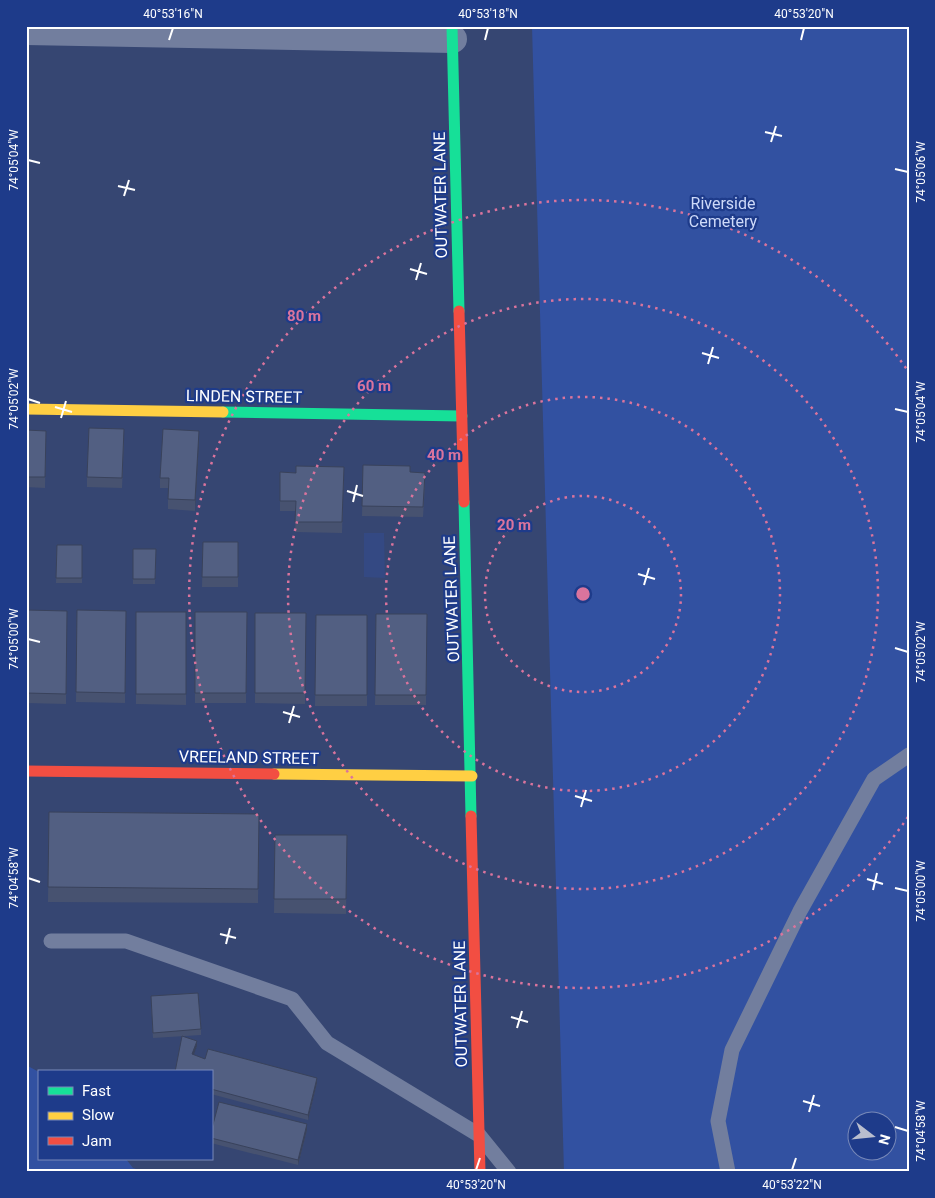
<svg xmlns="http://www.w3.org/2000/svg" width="935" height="1198" viewBox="0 0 935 1198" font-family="Roboto,sans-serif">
	<rect width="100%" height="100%" fill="#364672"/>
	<g fill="#3251a1" fill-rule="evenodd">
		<path d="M532,26h377v1146h-345zM858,1120h30v30h-30z"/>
		<path d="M26,1065l13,7v87h87l7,9 12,4h-119z"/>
	</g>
	<path fill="#344983" d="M364,533h20l1,45 -21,-1z"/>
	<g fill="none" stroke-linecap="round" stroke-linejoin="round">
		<g stroke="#727e9e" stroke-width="15">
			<path d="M51,941h75l166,58 35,44 152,92 30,37"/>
			<path d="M728,1172l-10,-51 14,-71 68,-139 74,-132 35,-24"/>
		</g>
		<path stroke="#727e9e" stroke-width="28" d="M26,31l427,8"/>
		<g stroke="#16e098" stroke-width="11">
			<path d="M452,26l7,285"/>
			<path d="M223,412l239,4"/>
			<path d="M464,502l7,314"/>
		</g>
		<g stroke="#ffcf43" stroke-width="11">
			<path d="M26,409l197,3"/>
			<path d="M274,774l198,2"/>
		</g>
		<g stroke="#f24e42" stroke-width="11">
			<path d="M459,311l5,191"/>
			<path d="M26,771l248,3"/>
			<path d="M471,816l9,356"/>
		</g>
	</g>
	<g fill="#475270">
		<path d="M26,430l20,1 -1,57 -19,-1z"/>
		<path d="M124,439l-2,49 -35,-1v-10z"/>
		<path d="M199,441l-4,70 -27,-2v-21h-8v-10z"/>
		<path d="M363,465l47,7 15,11 -2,34 -61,-1z"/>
		<path d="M344,467l-2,66 -47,-1 1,-21h-16v-39l16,1z"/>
		<path d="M203,542h35v45h-36z"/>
		<path d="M57,545h25v38h-26z"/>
		<path d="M133,549h23l-1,35h-22z"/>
		<path d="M26,610l41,1 -1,93 -40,-1z"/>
		<path d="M77,610l49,1 -1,92 -49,-1z"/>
		<path d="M136,612h50v93l-50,-1z"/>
		<path d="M195,612h52l-1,91h-51z"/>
		<path d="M255,613h51l-1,91 -50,-1z"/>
		<path d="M376,614h51l-1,91h-51z"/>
		<path d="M316,615h51v91h-52z"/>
		<path d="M49,812l210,2 -1,89 -210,-1z"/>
		<path d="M275,835h72l-1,79 -72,-1z"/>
		<path d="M151,1001l50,28v6l-48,3z"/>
		<path d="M197,1046l-4,9 12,4 112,24 -9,37 -97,-26v-22h-36z"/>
		<path d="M307,1130l-9,35 -87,-22v-11z"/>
	</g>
	<g fill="#39425b">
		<path d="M199,431v10l-4,70v-11z"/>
		<path d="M197,1041v5l-5,14v-6z"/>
		<path d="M317,1078v5l-9,37v-5z"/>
		<path d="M307,1124v6l-9,35v-5z"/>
	</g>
	<g fill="#525f82" stroke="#39425b">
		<path d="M89,428l35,1 -2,49 -35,-1z"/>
		<path d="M163,429l36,2 -4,69 -27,-1 1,-21h-9z"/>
		<path d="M26,430l20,1 -1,46h-19z"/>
		<path d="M363,465l47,1v6l15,1 -2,34 -61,-1z"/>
		<path d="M296,466l48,1 -2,55h-47l1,-21h-16v-29l16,1z"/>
		<path d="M203,542h35v35h-36z"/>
		<path d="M57,545h25v33h-26z"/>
		<path d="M133,549h23l-1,30h-22z"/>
		<path d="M26,610l41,1 -1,83 -40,-1z"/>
		<path d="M77,610l49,1 -1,82 -49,-1z"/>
		<rect x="136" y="612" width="50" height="82"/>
		<path d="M195,612h52l-1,81h-51z"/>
		<path d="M255,613h51l-1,80h-50z"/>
		<path d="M376,614h51l-1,81h-51z"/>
		<path d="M316,615h51v80h-52z"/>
		<path d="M49,812l210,2 -1,75 -210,-2z"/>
		<path d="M275,835h72l-1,64h-72z"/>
		<path d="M198,993l3,36 -48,4 -2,-37z"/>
		<path d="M182,1036l15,5 -5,13 13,5 3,-10 109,29 -9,37 -97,-26v-17h-36z"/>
		<path d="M219,1102l88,22 -9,36 -87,-22v-6z"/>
	</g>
	<path fill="none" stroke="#fff" stroke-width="2" d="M169,40l4,-12M485,40l3,-12M801,40l3,-12M765,132l17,4M771,142l5,-16M28,160l12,3M895,169l13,3M118,186l17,4M124,196l5,-16M410,269l17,5M416,280l5,-17M702,353l17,5M708,364l5,-17M28,399l12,4M55,407l17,5M895,409l13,3M61,418l5,-17M347,491l16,5M353,502l4,-17M638,574l17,5M644,585l5,-17M28,639l12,3M895,648l13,4M283,712l17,5M289,723l5,-17M575,796l17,5M581,807l5,-17M28,878l12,4M867,879l16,5M895,888l13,3M873,890l4,-17M220,934l16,4M226,944l4,-16M511,1017l17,5M517,1028l5,-17M803,1101l17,5M809,1112l5,-17M895,1127l13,4M476,1170l4,-12M792,1170l4,-12"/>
	<g fill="none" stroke="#da749d" stroke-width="2.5" stroke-dasharray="2.5 5">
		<circle cx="583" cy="594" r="98"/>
		<circle cx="583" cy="594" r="197"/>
		<circle cx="583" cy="594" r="295"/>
		<path d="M908 817A394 394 0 1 1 908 371"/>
	</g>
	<g text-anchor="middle" stroke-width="4.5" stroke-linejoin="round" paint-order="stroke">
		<g font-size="16" fill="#fff" stroke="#1e3b8a">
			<text transform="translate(440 195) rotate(-91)" y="6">OUTWATER LANE</text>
			<text transform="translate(244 396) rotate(1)" y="6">LINDEN STREET</text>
			<text transform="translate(451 599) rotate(-92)" y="6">OUTWATER LANE</text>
			<text transform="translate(249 757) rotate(1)" y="6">VREELAND STREET</text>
			<text transform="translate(460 1004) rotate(-91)" y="6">OUTWATER LANE</text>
		</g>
		<g font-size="16" fill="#cedaf9" stroke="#1e3b8a">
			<text x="723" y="209">Riverside<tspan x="723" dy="18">Cemetery</tspan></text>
		</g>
	</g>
	<circle cx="583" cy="594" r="8" fill="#da749d" stroke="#1e3b8a" stroke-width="2.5"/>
	<g font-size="15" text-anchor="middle" font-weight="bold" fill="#da749d" stroke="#1e3b8a" stroke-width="4.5" stroke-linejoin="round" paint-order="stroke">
		<text x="304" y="321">80 m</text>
		<text x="374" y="391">60 m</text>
		<text x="444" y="460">40 m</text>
		<text x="514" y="530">20 m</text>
	</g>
	<rect width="935" height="1198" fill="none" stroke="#1e3b8a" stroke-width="55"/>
	<rect x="38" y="1070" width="175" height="90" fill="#1e3b8a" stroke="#7889b9"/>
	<rect x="48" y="1087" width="25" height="8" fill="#16e098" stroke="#7889b9"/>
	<text x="82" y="1096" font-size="15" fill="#ffffff">Fast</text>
	<rect x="48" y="1112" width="25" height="8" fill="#ffcf43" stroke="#7889b9"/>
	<text x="82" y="1120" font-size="15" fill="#ffffff">Slow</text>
	<rect x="48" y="1137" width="25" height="8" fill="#f24e42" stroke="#7889b9"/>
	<text x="82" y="1146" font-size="15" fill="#ffffff">Jam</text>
	<g transform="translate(872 1136) rotate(106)"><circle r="24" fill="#1e3b8a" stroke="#7889b9"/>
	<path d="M0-4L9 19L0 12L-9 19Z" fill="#b9bece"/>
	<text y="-8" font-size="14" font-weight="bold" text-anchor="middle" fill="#ffffff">N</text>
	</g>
	<rect x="28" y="28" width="880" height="1142" fill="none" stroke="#fff" stroke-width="2"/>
	<g font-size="12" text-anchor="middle" fill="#fff">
		<text x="173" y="18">40°53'16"N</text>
		<text x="488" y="18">40°53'18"N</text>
		<text x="804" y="18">40°53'20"N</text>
		<text transform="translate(14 160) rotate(-90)" y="4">74°05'04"W</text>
		<text transform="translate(921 172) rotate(-90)" y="4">74°05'06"W</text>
		<text transform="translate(14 399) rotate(-90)" y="4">74°05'02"W</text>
		<text transform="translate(921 412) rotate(-90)" y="4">74°05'04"W</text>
		<text transform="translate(14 639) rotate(-90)" y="4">74°05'00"W</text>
		<text transform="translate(921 652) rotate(-90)" y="4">74°05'02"W</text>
		<text transform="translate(14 878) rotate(-90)" y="4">74°04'58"W</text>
		<text transform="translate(921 891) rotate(-90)" y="4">74°05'00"W</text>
		<text transform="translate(921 1131) rotate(-90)" y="4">74°04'58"W</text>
		<text x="476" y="1189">40°53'20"N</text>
		<text x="792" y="1189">40°53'22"N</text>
	</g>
</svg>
